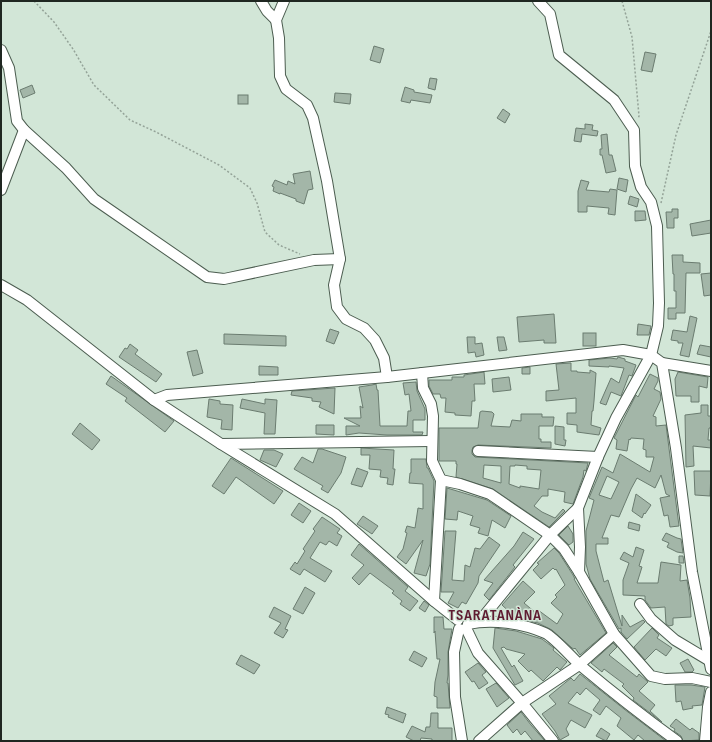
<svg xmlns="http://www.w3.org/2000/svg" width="712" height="742" viewBox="0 0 712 742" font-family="'Sofia Sans Condensed',sans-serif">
	<rect width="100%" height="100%" fill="#d2e6d7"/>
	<g fill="#a3b6a8" stroke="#6b7c70" fill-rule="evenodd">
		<path d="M374,46l10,3 -4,14 -10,-3z"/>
		<path d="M645,52l11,2 -4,18 -11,-2z"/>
		<path d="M430,78l7,1 -2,11 -7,-2z"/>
		<path d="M32,85l3,8 -12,5 -3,-8z"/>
		<path d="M405,87l9,3v2l18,3 -2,8 -19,-3 -1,3 -9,-2z"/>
		<path d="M335,93l16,1 -1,10 -16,-2z"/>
		<rect x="238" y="95" width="10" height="9"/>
		<path d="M503,109l7,5 -5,9 -8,-5z"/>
		<path d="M585,124l8,1 -1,5 6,1 -1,5 -15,-2 -1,8 -7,-1 2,-13 9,1z"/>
		<path d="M607,134l2,21h3l4,16 -10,2 -4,-18h-2v-6h2l-1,-14z"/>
		<path d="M310,171l3,18 -5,1 -4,14 -8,-3v-2l-16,-6v1l-7,-3 1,-4 -2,-1 3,-6 12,5 1,-4 7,3 -2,-10z"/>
		<path d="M619,178l9,2 -2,12 -9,-3z"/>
		<path d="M581,180l8,2 -3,8 23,2 1,-3 7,1 -2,25 -7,-1 1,-6 -22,-2v6h-9v-21z"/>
		<path d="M630,196l9,3 -2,8 -9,-3z"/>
		<path d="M672,209h6v9h-4v10h-7l-1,-16h6z"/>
		<path d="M635,211h10l1,9 -11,1z"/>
		<path d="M711,220v13l-19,3 -2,-12z"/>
		<path d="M672,255h11v7l17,1v10h-14l-1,40h-9v6h-8v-11h8v-17h-2v-17h-1z"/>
		<path d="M711,273v22l-7,1 -3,-22z"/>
		<path d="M554,314l2,29h-12v-3l-25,2 -2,-25z"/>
		<path d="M690,316l7,2 -8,39 -9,-2 3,-12h-5v-2l-7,-1 2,-10 14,2z"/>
		<path d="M638,324l13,2 -2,9h-12z"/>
		<path d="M330,329l9,3 -5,12 -8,-3z"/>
		<rect x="583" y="333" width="13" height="13"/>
		<path d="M224,334l62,2v10l-62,-2z"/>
		<path d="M467,337h8v7l7,-1 2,12 -8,2 -1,-5 -7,1z"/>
		<path d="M497,337h7l3,13 -8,1z"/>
		<path d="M130,344l8,6 -3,4 27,20 -6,8 -37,-25 6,-9 2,1z"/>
		<path d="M700,345l11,2v10l-14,-3z"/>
		<path d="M197,350l6,23 -10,3 -6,-24z"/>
		<path d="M618,357l7,2v2l11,4 -4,11 -3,-1 -8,21 -10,-4 -5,13 -6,-2 11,-25 8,5 5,-15 -15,-2v1l-20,-1v-6l21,-2 7,1z"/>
		<path d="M571,363v8h6v1l13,1v-3l6,3 -2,28 -1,10h-1l-1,14 10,3 -2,7 -22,-3v-7l-10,-1v-11h9v-15l-30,3v-10l13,-1 -3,-26z"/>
		<path d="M259,366l19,1v8h-19z"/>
		<path d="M530,367v7h-8v-6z"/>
		<path d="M484,372l1,12h-11l1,17h-3l-1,15 -16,-1v-2l-10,-1 1,-14h-5l-1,-4h-7l-4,-8v-6h23v-3h12v-2z"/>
		<path d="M678,372l30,5 -1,11 -8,-2v16h-8v-6h-15l-1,-17z"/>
		<path d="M650,374l8,4v3l-4,8 6,3 1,7 -8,17 3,1v9l10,-1 13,101 -9,1 -2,-12 -4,1 -4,-18 10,-2 -4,-2 -5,-19 -6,13 -18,-10 -6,11 -12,28 -8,-2 -9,23h6v6h-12v7l8,31 4,-2 14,46v-11l8,12 13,-7 2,2 -18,17 -6,-7v-4l-2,1 -29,-50 -4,-15v-33l8,-31 -5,-2 13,-31 11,6 7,-19 30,18 4,-15h-8v-7l-3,-1 1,-10 -13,-1 -1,2 -1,-1 -2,12 -11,-2 1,-9 -3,-2 22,-43 2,2zM607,476l12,6 -8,17 -12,-4z"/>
		<path d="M111,376l63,45 -9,11 -40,-31 2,-3 -21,-14z"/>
		<path d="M509,377l2,13 -18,2 -1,-13z"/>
		<path d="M416,382l1,9 8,18v11h-12v12h10l-1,3h-35l-28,-2 -13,2v-9h14l-16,-8h17l-1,-12 3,2 -4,-21 13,-2 4,-1 1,6h1l2,36h27l1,-15h3l-2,-17 -4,1 -2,-12z"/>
		<path d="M335,388l-1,26 -15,-7 2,-5 -9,-1v-3l-21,-3 1,-4z"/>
		<path d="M209,399l11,2v3l13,1 -1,25 -11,-1 1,-9 -15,-3z"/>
		<path d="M242,399l23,5v-5l12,1 -2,34h-11l1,-21 -25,-5z"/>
		<path d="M701,405h7v11h3v12h-2l-1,12h3v8l-18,-2 1,20 -8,1 -1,-52 16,-2z"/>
		<path d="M482,411l10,1 2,2 -3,12 19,1 2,-7 9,1v-7h21v3h12l-1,9h-14v13h2v3h10v6l-73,-3 -5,2 -1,3v4l3,3 113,6 -2,8 -2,-1 -1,7 -10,27 -9,-2 1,-10 -17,-3v7h-6l-8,10 8,6 13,6 8,-9 2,2 -16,16 -56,-38 -37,-12 1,-13h-1v-3h-17v-33h39l2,-16zM484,465l17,1v17l-18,-5zM515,465l12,1v3l14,1 -2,19 -19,-3v2l-11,-4 1,-18h5z"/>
		<path d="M80,423l20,17 -8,10 -20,-16z"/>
		<path d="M316,425h18v10l-18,-1z"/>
		<path d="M555,426l9,1v13h2l-1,6 -10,-2z"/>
		<path d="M361,448l33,2 -1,19h2l-2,16 -6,-1 1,-6 -8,-1 1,-7 -12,-1 1,-14h-9z"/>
		<path d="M318,449h4l24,8 -5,16 -13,20 -7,-4 2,-3 -29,-17 8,-12 11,6z"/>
		<path d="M264,450h10l9,4 -7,13 -16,-7z"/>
		<path d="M231,458l52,33 -9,13 -38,-27 -12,17 -12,-8z"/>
		<path d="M411,459h15l1,9h1l6,13 -4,83 -4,12 -12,-3 9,-33 -17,24 -9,-7 6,-8 4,-16 -2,-1 2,-6 8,2 3,-20 5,1v-25l-14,-1 1,-10h1z"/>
		<path d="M357,468l11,4 -6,15 -11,-3z"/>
		<path d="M694,471h17l-1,25 -15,-1z"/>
		<path d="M447,488l40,12 24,16 -6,12 -13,-8 -4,16 -10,-3 2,-5 -10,-3 3,-9 -15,-5 -1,9 -12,-1z"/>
		<path d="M636,494l15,11 -6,9 -1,-1 -2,5 -10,-7z"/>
		<path d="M299,503l12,8 -8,12 -12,-8z"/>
		<path d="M363,516l15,10 -6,8 -15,-10z"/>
		<path d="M322,517l18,12 -3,4 5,3 -5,10 -8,-5 -3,4 -6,-3 -10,16 22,13 -7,11 -21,-13 -4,6 -10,-6 5,-7 2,2 8,-13 -2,-2 12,-18 -2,-2z"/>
		<path d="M629,522l11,3 -1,6 -11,-3z"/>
		<path d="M568,526l5,8v8l-4,3 -10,-10z"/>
		<path d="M445,531h11l-4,49 12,1 1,-16 5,2 5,-19 5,1 9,-12 11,8 -21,31 -1,7 -12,21 -4,-2 -4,6 -10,-5 6,-11h-13z"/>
		<path d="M523,532l11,7 -21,26 2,2 -26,33 -5,-5 9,-12 -9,-3 30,-34z"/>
		<path d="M666,533l11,5 4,1 2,14 -6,-1 -10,-5 2,-4 -7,-3z"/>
		<path d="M359,544l49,43 -3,4 13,10 -8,10 -10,-7 2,-3 -10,-8 2,-2 -24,-18 -11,12 -7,-7 12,-13 -13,-10z"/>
		<path d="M636,547l8,3 -5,16 3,1 -5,16h21l3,-21 20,3 -1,16 7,-1 3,18 1,19 -18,1v7l-4,1 -3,-2 -1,-17 -14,1 -6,-8v-4l-22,-1v-15l6,-17 -9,-4 4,-7 9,5z"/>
		<path d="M554,548l5,5 14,22 2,4h-1l32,54 -26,22 -5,-7 -1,1 -2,-1 -20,-18 -14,-7 -23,-5v-1l-13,-12 21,-24 12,11 -11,11 12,10 2,-3 19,14 6,-10 -12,-11 6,-6 -2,-2 10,-10 -9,-16 -1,1 -2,-2 -12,11 -8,-9 6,-6 -2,-1z"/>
		<path d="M679,556h4l1,7h-5z"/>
		<path d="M305,587l10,6 -12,21 -10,-5z"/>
		<path d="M424,601l5,4 -4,7 -6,-4z"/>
		<path d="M274,607l17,9 -6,13 3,1 -5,8 -9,-5 7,-10 -12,-6z"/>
		<path d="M434,617h9l1,12h8l-4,23v23l-1,8h1l2,25h-13v-11l-3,-1 1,-14 5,-23h-3l-2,-28 -1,2z"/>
		<path d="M495,628l21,3 26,8 12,9 -1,2 14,12 -7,8 -3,-3 -14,14 -12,-11 -2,2 -11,-11 7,-7 -19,-5 -2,-2 -3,1 11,19 2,-2 9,16 -8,4 -22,-37z"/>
		<path d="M652,628l7,7 -2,3 15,10 -6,8 -10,-7 -11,11 -11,-13z"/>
		<path d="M613,643l4,4 -8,8 28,22 2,-3 9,8 -9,9 16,14 -5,6 12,11 -29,-22 1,-2 -12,-12 2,-2 -20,-15 -2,3 -11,-9z"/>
		<path d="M414,651l13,7 -5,9 -13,-7z"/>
		<path d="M241,655l19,10 -6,9 -18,-10z"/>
		<path d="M688,659l6,11 -2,2h-7l-5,-9z"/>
		<path d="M478,663l8,9 -4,3 6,8 -9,6 -5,-8 -2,1 -7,-10z"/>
		<path d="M580,674l44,35 42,32h-21l-7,-6 -4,5 -17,-14 4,-8 -15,-12 -6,9 -7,-5 7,-10 -14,-12 -6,7 -3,-3 -9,11 24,12 -7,13 -14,-8 -5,9 3,6 -9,5 -5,-9 -13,-17 14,-10 -7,-8 22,-18 3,3z"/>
		<path d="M496,683l13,15 -12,9 -11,-18z"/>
		<path d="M675,685h16l14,2 -3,18 -10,1 1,2 -10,2 -2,-9 -5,1z"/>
		<path d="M387,707l19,7 -3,9 -15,-6 1,-2 -4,-1z"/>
		<path d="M521,712l10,13 14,16h-12l-8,-10 -4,4 -4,-6 -4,4 -6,-8z"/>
		<path d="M431,713h7v15h14v13h-20v-2l-11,-1 -1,3h-6l-8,-4 6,-11 13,6 1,-5h4z"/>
		<path d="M676,719l14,11 2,-2 7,5v7l-16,1 -2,-5 -7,-5 1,-2 -5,-3z"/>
		<path d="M601,728l9,6 -4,7 -10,-5z"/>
	</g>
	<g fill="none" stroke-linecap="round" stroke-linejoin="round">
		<defs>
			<g id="minor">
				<path d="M261,1l6,10 9,9"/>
				<path d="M284,1l-8,19 3,18 1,38 6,13 21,16 6,13 14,63 13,78 -6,26 3,22 9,12 18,9 11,12 9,18 3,19"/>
				<path d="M538,1l12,13 9,41 55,45 20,30 1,36 6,21 10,15 6,24 2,77 -1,23 -7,29 -35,63 -18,39 -20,51 2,39 -1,25 35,62 37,42 14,3 27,-1 19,4"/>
				<path d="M1,50l8,18 8,53 7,9 42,38 28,31 113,78 17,2 90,-19 26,-1"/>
				<path d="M1,190l23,-60"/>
				<path d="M1,285l26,15 127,100 67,44 114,70 99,87 24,19"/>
				<path d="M662,363l49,8"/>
				<path d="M422,373l1,15 8,16 2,12 -1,45 9,19 -7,121"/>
				<path d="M154,400l13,-5 220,-18 236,-27 28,5 11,8 14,85 16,124 19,97"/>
				<path d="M221,444l210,-3"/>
				<path d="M478,451l120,6"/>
				<path d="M441,480l19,4 30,10 60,41 14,14 15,23"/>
				<path d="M640,604l11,15 24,21 35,21"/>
				<path d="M479,622l71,-87 28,-27"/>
				<path d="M468,624c24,-5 54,-1 77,9 9,4 27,25 36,33 31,26 63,51 96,75"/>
				<path d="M466,628l12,25 44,50 31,38"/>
				<path d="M459,629l-5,23 1,45 7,44"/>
				<path d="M479,741l43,-38 57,-38 35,-31"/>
				<path d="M705,741l3,-34 3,-15"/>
			</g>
		</defs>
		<use href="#minor" stroke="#4c5d50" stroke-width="12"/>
		<g stroke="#94a398" stroke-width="1.5" stroke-dasharray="2 2" stroke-linecap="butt">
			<path d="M34,1l20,21 19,27 21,36 36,35 26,12 63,33 31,23 7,15 8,29 14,13 21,9"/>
			<path d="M622,1l10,36 7,79 -1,3"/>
			<path d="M661,203l15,-68 35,-104"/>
		</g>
		<use href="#minor" stroke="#fff" stroke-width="10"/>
	</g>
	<g text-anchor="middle" stroke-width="3" stroke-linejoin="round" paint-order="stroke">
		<g font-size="16" font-weight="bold" letter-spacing="1" fill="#5e1b31" stroke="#d2e6d7">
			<text x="495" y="620">TSARATANÀNA</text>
		</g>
	</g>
	<rect width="712" height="742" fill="none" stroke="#1f2721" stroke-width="4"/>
</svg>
